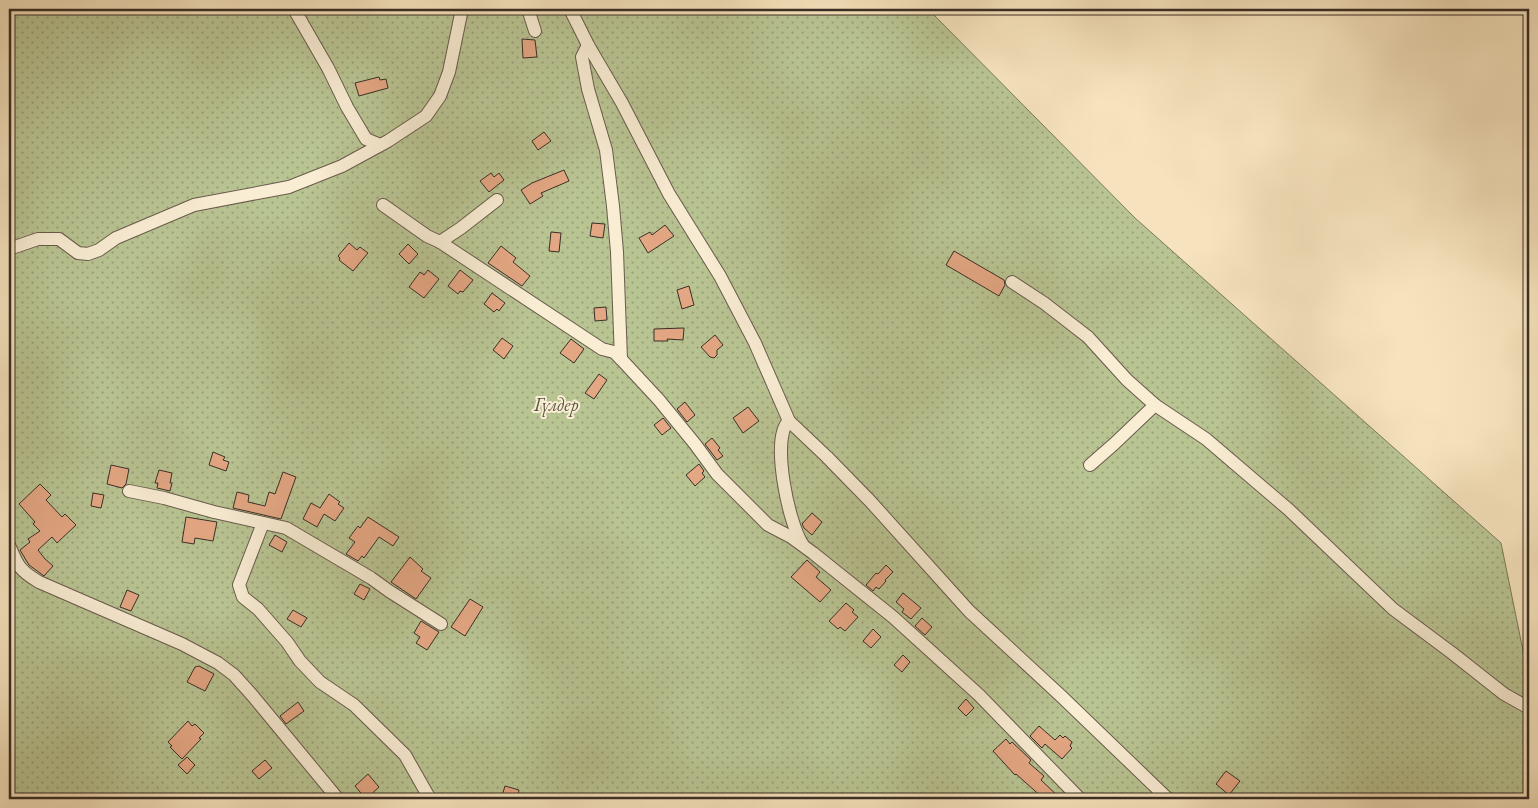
<svg xmlns="http://www.w3.org/2000/svg" width="1538" height="808" viewBox="0 0 1538 808" font-family="'EB Garamond',serif">
	<defs>
		<pattern id="garden-dots" width="8" height="8" patternUnits="userSpaceOnUse" patternTransform="scale(1.25)"><rect width="8" height="8" fill="#b9c493"/><path d="M2 2h.1M6 6h.1" fill="none" stroke="#97a078" stroke-width="1.8" stroke-linecap="round"/></pattern>
	</defs>
	<rect width="100%" height="100%" fill="#f6e3bd"/>
	<filter id="stains"><feTurbulence type="fractalNoise" baseFrequency=".004" numOctaves="4"/><feColorMatrix values="0 0 0 0 .2 0 0 0 0 .09 0 0 0 0 .02 0 0 0 .5 -.17"/></filter>
	<radialGradient id="worn" r=".72"><stop offset=".6" stop-color="#630" stop-opacity="0"/><stop offset="1" stop-color="#630" stop-opacity=".3"/></radialGradient>
	<path fill="url(#garden-dots)" stroke="#7a795d" d="M9,9h919l207,209 366,325 28,137v119h-1520z"/>
	<g fill="#e4a784" stroke="#3a2e27">
		<path d="M522,39l13,1 2,17 -14,1z"/>
		<path d="M379,77l1,3 6,-1 2,9 -29,8 -4,-13z"/>
		<path d="M544,132l7,9 -13,9 -6,-9z"/>
		<path d="M564,170l5,11 -28,12 2,3 -13,8 -9,-14 11,-7z"/>
		<path d="M491,173l3,4 5,-4 5,7 -15,12 -9,-11z"/>
		<path d="M592,223l13,1 -2,14 -13,-2z"/>
		<path d="M665,225l9,11 -26,17 -9,-15 11,-6 2,3z"/>
		<path d="M551,232l10,1 -2,19 -10,-1z"/>
		<path d="M349,243l8,7 3,-3 8,6 -15,18 -14,-11 1,-2 -2,-2z"/>
		<path d="M408,244l10,10 -9,10 -10,-10z"/>
		<path d="M501,246l15,12 -3,4 17,14 -8,10 -34,-23z"/>
		<path d="M954,251l50,29 1,5 -6,11 -53,-31z"/>
		<path d="M428,270l11,9 -15,19 -15,-11 11,-15 4,3z"/>
		<path d="M460,270l13,10 -10,12 -3,-1 -2,3 -10,-8z"/>
		<path d="M689,286l5,19 -12,4 -5,-19z"/>
		<path d="M492,293l13,10 -6,8 -2,-2 -3,3 -10,-8z"/>
		<path d="M606,307l1,13 -12,1 -1,-13z"/>
		<path d="M684,328l-1,12 -16,-1 1,2h-14v-12z"/>
		<path d="M715,335l8,10 -6,5v5l-3,3 -4,-1 -9,-10z"/>
		<path d="M502,338l11,8 -9,13 -11,-9z"/>
		<path d="M571,339l13,10 -10,14 -14,-10z"/>
		<path d="M599,374l8,6 -13,19 -9,-6z"/>
		<path d="M685,402l10,13 -8,7 -10,-13z"/>
		<path d="M748,407l11,14 -16,12 -10,-15z"/>
		<path d="M663,418l8,10 -9,7 -8,-10z"/>
		<path d="M712,438l8,10 -2,2 5,6 -6,4 -12,-16z"/>
		<path d="M213,452l12,5 -2,3 6,2 -3,9 -17,-6z"/>
		<path d="M699,464l5,7 -2,2 3,4 -10,9 -9,-11z"/>
		<path d="M111,465l18,4 -3,15 -4,4 -15,-4z"/>
		<path d="M159,470l13,3 -2,10h2l-2,8 -13,-3 1,-5h-3z"/>
		<path d="M283,472l13,5 -15,42 -48,-11 4,-16 12,3 -1,7 17,4 4,-14 6,2z"/>
		<path d="M40,484l11,11 -5,5 16,17 3,-3 11,11 -19,18 -5,-6 -14,13 7,9 8,7 -9,10 -15,-11 -9,-15 10,-8 -2,-3 12,-8 -7,-7 2,-2 -16,-18z"/>
		<path d="M93,493l11,2 -3,13 -10,-2z"/>
		<path d="M329,494l11,8 -2,2 6,4 -9,13 -11,-7 -7,13 -14,-8 8,-16 9,5z"/>
		<path d="M812,513l10,9 -10,13 -8,-7 -2,-4z"/>
		<path d="M186,517l31,5 -4,19 -18,-3 -1,6 -12,-2z"/>
		<path d="M368,517l31,20 -6,9 -14,-9 -15,21 -2,-2 -4,5 -12,-7 9,-12 -6,-4 9,-12 2,2z"/>
		<path d="M275,535l12,7 -5,10 -13,-7z"/>
		<path d="M410,557l13,12 -2,2 10,7 -15,21 -25,-17z"/>
		<path d="M807,560l13,12 -4,5 15,13 -11,12 -29,-25z"/>
		<path d="M886,565l7,7 -8,8 1,1 -7,8 -3,-2 -3,4 -7,-6 10,-12 2,1z"/>
		<path d="M360,584l10,5 -6,11 -10,-6z"/>
		<path d="M127,590l12,5 -8,16 -11,-4z"/>
		<path d="M903,593l18,15 -10,11 -9,-7 2,-3 -8,-7z"/>
		<path d="M470,599l13,8 -18,29 -14,-9z"/>
		<path d="M846,603l8,7 -2,2 6,5 -13,14 -5,-4 -2,2 -9,-8z"/>
		<path d="M293,610l14,8 -6,9 -14,-8z"/>
		<path d="M922,618l10,9 -7,8 -10,-9z"/>
		<path d="M421,621l18,11 -12,18 -11,-7 4,-6 -6,-4z"/>
		<path d="M873,629l8,8 -10,11 -8,-7z"/>
		<path d="M903,655l7,7 -8,10 -8,-7z"/>
		<path d="M199,666l15,8 -9,17 -18,-9 8,-15z"/>
		<path d="M966,699l8,9 -8,8 -8,-8z"/>
		<path d="M298,702l6,9 -18,13 -6,-8z"/>
		<path d="M188,721l4,5 3,-2 9,9 -5,5 2,1 -19,20 -12,-12 2,-1 -4,-4z"/>
		<path d="M1039,726l16,14 5,-5 3,3 2,-2 7,6 -2,4 2,2 -10,11 -17,-15 -3,4 -12,-12z"/>
		<path d="M1006,739l4,5 2,-2 19,18 -2,3 15,13 -3,4 20,19h-17l-28,-25 -1,1 -22,-24z"/>
		<path d="M187,757l8,8 -8,9 -9,-9z"/>
		<path d="M265,760l7,8 -13,11 -7,-8z"/>
		<path d="M1226,771l14,10 -11,14 -13,-11z"/>
		<path d="M368,774l11,13 -13,12 -11,-13z"/>
		<path d="M505,786l14,4 -2,9h-16z"/>
	</g>
	<g fill="none" stroke-linecap="round" stroke-linejoin="round">
		<defs>
			<g id="street">
				<path d="M294,9l34,59 19,39 19,32 14,6"/>
				<path d="M528,9l7,22"/>
				<path d="M570,9l18,36 34,58 47,91 51,82 35,67 34,78 38,36 43,44 99,110 92,85 107,103"/>
				<path d="M588,45l-6,12 6,32 18,61 7,56 4,46 4,107"/>
				<path d="M383,205l44,31 13,6 162,107 12,3 7,7 38,41 36,44 22,30 51,51 23,12 22,16 80,64 86,78 101,104"/>
				<path d="M440,242l21,-14 36,-28"/>
				<path d="M9,249l29,-10h21l19,14 10,1 11,-4 17,-12 78,-33 95,-18 53,-21 46,-25 38,-25 14,-20 9,-24 13,-63"/>
				<path d="M1012,282l32,21 44,34 39,43 28,25"/>
				<path d="M789,421c-19,16 0,105 14,124"/>
				<path d="M1090,465l24,-21 41,-39 51,34 82,70 105,100 59,44 52,41 25,14"/>
				<path d="M129,491l35,7 50,14 72,16 85,50 18,13 52,33"/>
				<path d="M263,523l-24,62 4,12 15,12 29,33 13,19 20,21 34,23 51,50 25,44"/>
				<path d="M9,545c9,21 10,25 30,37l143,62 36,19 16,12 18,20 86,104"/>
			</g>
		</defs>
		<use href="#street" stroke="#695b4c" stroke-width="14"/>
		<use href="#street" stroke="#f9edd4" stroke-width="12"/>
	</g>
	<g text-anchor="middle" stroke-width="4" stroke-linejoin="round" paint-order="stroke">
		<g font-size="18" font-style="italic" fill="#5a5442" stroke="#f9edd4">
			<text x="556" y="411">Гүлдер</text>
		</g>
	</g>
	<rect width="1538" height="808" fill="none" stroke="#f6e3bd" stroke-width="30"/>
	<rect x="10" y="10" width="1518" height="788" fill="none" stroke="#3a2e27" stroke-width="2.5"/>
	<rect x="15" y="15" width="1508" height="778" fill="none" stroke="#3a2e27"/>
	<rect width="100%" height="100%" filter="url(#stains)"/>
	<rect width="100%" height="100%" fill="url(#worn)"/>
</svg>
